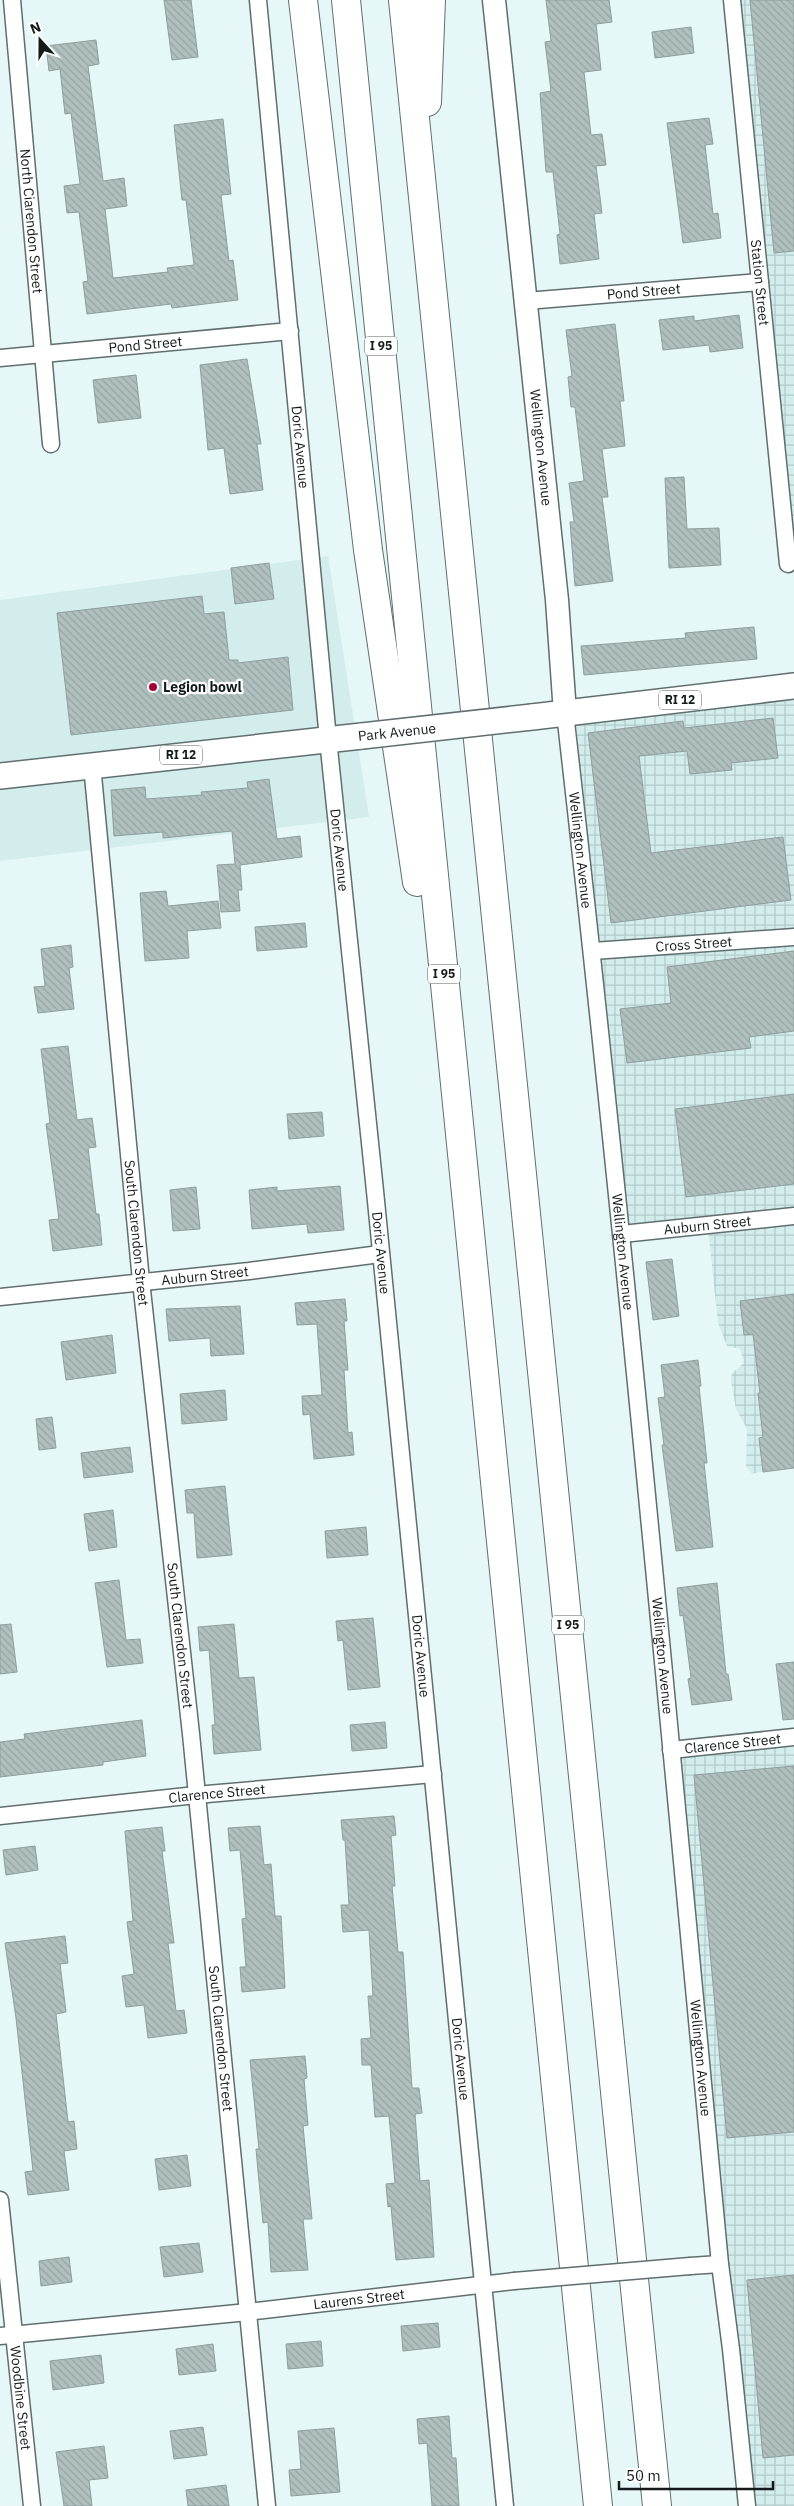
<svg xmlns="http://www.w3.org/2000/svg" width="794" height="2506" viewBox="0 0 794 2506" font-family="'IBM Plex Sans',sans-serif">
	<defs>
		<pattern id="industrial-grid" width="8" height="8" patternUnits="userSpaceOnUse" patternTransform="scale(1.25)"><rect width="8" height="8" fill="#d2edec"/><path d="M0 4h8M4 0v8" fill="none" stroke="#b3cbca"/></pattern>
		<pattern id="building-back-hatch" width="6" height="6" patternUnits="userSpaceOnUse" patternTransform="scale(1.25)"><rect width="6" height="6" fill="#afc0bf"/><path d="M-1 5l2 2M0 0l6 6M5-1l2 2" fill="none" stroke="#96a4a4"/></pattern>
	</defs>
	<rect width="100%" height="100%" fill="#e5f7f7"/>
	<path fill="#d2edec" d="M328,556l41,261 -369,44v-261z"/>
	<g fill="url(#industrial-grid)">
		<path d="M732,0h62v560z"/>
		<path d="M794,685v779l-42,10 -6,-8 1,-37 -11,-20 -5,-28 1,-8 12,-10 -4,-14 -13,-3 -9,-23 -10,-95 -84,5 -56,-520z"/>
		<path d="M794,1736v770h-46l-76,-748z"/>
	</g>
	<g fill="url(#building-back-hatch)" stroke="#8e9e9e">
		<path d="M164,0h27l7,57 -26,3z"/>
		<path d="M546,0h63l3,22 -16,2 5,46 -17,2 7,63 11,-1 4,31 -10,1 6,47 -8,1 5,45 -39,5 -3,-29 3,-1 -7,-62h-7l-6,-79 11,-2 -6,-49 6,-1z"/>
		<path d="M750,0h44v251l-20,2z"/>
		<path d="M691,27l3,26 -39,5 -3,-26z"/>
		<path d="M96,40l3,24 -11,2 15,115 21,-3 3,28 -22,3 8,69 55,-6 -1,-4 27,-3 -8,-65h-4l-8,-75 49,-6 8,75 -10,1 8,66 4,-1 5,40 -66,8 -1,-4 -84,10 -4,-32 5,-1 -9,-69 -12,1 -3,-27 16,-2 -9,-71 -6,1 -5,-45 -11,2 -3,-25z"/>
		<path d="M709,118l4,26 -8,1 8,69 5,-1 3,25 -38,5 -16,-120z"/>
		<path d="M739,315l4,33 -33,4 -1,-7 -46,5 -4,-30 35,-4v5z"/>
		<path d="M615,324l9,77h-4l5,45 -23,3 6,48h-6l11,84 -38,5 -5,-64h4l-5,-39 15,-2 -9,-74h-4l-3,-30 4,-1 -6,-46z"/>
		<path d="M247,359l14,85h-4l6,46 -33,4 -6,-46 -16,2 -8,-85z"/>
		<path d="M136,375l5,43 -43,5 -5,-43z"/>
		<path d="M684,477l3,52 32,-1 2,37 -52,3 -4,-90z"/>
		<path d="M269,563l5,36 -39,5 -4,-36z"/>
		<path d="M202,596l2,18 20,-2 5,48h9v3l50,-6 5,53 -222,25 -14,-122z"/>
		<path d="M754,627l3,32 -173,16 -3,-29 105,-8 -1,-5z"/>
		<path d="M773,718l5,40 -47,5 1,7 -42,4 -3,-23 -48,5 12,97 132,-16 8,63 -180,23 -23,-190 95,-12 1,7z"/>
		<path d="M269,779l8,60 23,-3 2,21 -62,8 2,25h-4l2,21 -19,1 -4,-47 18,-1 -3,-33 -69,7v-6l-49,4 -3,-46 34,-3 1,12 56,-4 -1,-3 47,-4 -1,-6z"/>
		<path d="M166,891l2,15 50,-5 3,27 -34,3 2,27 -44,3 -5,-68z"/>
		<path d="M305,923l2,24 -50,4 -2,-24z"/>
		<path d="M71,945l2,22 -4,1 5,41 -36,4 -4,-26 11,-1 -4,-37z"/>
		<path d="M794,951v80l-45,6 2,11 -124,15 -7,-54 51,-6 -4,-36z"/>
		<path d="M68,1046l9,74 15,-2 4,29 -8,1 8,66h3l3,31 -49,6 -4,-31 10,-1 -13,-95 4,-1 -9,-74z"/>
		<path d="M794,1094v90l-108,13 -11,-88z"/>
		<path d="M322,1112l2,24 -35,3 -2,-25z"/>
		<path d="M340,1186l4,44 -36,3 -1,-9 -55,5 -3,-39 28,-3v4z"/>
		<path d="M196,1187l4,42 -27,2 -3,-41z"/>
		<path d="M672,1259l7,57 -26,4 -7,-58z"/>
		<path d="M794,1294v174l-31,4 -4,-34 4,-1 -5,-44h2l-7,-59 -9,1 -4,-34z"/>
		<path d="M345,1299l2,22h-3l4,49h-4l4,63 4,-1 2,23 -40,4 -4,-45 -7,1 -1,-19 20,-1 -5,-71 -20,1 -2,-22z"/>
		<path d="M240,1306l4,48 -33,2 -1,-18 -41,3 -3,-32z"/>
		<path d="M112,1335l4,38 -50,7 -5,-38z"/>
		<path d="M698,1360l3,26h-2l8,77h-3l9,84 -37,4 -14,-106h2l-6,-47 7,-1 -4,-32z"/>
		<path d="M225,1390l2,30 -45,4 -2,-30z"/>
		<path d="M52,1417l4,31 -17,2 -3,-31z"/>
		<path d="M130,1447l3,25 -49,6 -3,-25z"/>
		<path d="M225,1486l7,69 -35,3 -3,-45h-7l-2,-23z"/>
		<path d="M113,1510l4,37 -28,4 -5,-37z"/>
		<path d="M366,1527l2,28 -41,3 -2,-27z"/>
		<path d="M119,1580l7,60 14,-1 3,24 -36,4 -12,-84z"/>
		<path d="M717,1583l9,91h2l4,26 -40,5 -4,-26 3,-1 -8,-63 -3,1 -3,-28z"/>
		<path d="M373,1618l7,69 -32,3 -5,-50 -5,1 -2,-20z"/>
		<path d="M11,1624l6,48 -17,2v-49z"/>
		<path d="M234,1624l5,54 15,-1 7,73 -47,4 -2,-29h3l-6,-75 -9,1 -2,-24z"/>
		<path d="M794,1662v57l-11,1 -7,-56z"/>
		<path d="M142,1720l4,36 -43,6v3l-103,12v-35l25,-3 -1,-5z"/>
		<path d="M385,1722l2,26 -35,3 -2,-26z"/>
		<path d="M794,1766v366l-67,6 -33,-363z"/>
		<path d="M394,1816l2,19 -5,1 4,50h-3l6,66h5l9,136h7l3,25 -7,1 5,67 9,-1 5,77 -38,3 -5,-54 -3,1 -2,-23 9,-1 -6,-67 -14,1 -4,-52h-9l-1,-26 10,-1 -3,-42h5l-4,-66 -26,2 -2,-27h8l-4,-65h-2l-2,-20z"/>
		<path d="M260,1826l4,39 7,-1 4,52h6l4,72 -43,4 -2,-25h6l-4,-48 4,-1 -6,-68 -10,1 -2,-23z"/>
		<path d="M162,1827l3,24h-3l12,92h-6l8,68 8,-1 3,23 -39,5 -4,-33 -18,2 -4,-31 12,-2 -7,-52 6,-1 -8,-90z"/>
		<path d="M35,1846l3,24 -32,5 -3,-25z"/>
		<path d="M65,1936l3,27 -8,1 6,48 -10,2 12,108 6,-1 3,28 -13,2 5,39 -41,5 -3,-23 8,-1 -17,-153 -11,-75z"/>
		<path d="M305,2056l2,22 -3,1 4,46 -5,1 9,93h-9l5,51 -37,2 -3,-50 -5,1 -5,-52 -2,-22h3l-9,-89z"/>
		<path d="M187,2155l4,31 -32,4 -4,-31z"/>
		<path d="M199,2243l4,29 -39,5 -4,-30z"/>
		<path d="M69,2257l3,25 -31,4 -2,-25z"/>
		<path d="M794,2275v180l-31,3 -16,-178z"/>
		<path d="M438,2323l2,24 -37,4 -2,-25z"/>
		<path d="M321,2341l2,25 -35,3 -2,-25z"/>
		<path d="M213,2344l3,27 -37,4 -3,-26z"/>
		<path d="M101,2355l3,28 -51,7 -3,-29z"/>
		<path d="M449,2416l3,42h4l3,48h-27l-5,-63 -8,1 -2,-25z"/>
		<path d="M203,2427l4,28 -33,4 -4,-28z"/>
		<path d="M334,2428l6,64 -49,4 -2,-26 12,-1 -3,-38z"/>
		<path d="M104,2446l4,32 -19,2 3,26h-28l-8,-54z"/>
		<path d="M226,2485l3,21h-41l-2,-16z"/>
	</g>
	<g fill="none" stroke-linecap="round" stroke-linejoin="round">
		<defs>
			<g id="street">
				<path id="s1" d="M12,0l39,444"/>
				<path id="s2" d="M258,0l70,739 47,452 130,1315"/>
				<path id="s3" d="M732,0l56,564"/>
				<path id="s4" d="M526,301l234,-19"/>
				<path id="s5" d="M0,358l290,-27"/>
				<path id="s6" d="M565,713c59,516 106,1033 155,1551l11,85 16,157"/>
				<path id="s7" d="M92,765l49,516 50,453 76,772"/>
				<path id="s8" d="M593,951l201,-14"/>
				<path id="s9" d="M622,1234l172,-18"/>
				<path id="s10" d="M0,1297l249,-26 131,-17"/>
				<path id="s11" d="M671,1750l123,-13"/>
				<path id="s12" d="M0,1816l196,-21 237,-21"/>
				<path id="s13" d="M0,2200l32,306"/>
				<path d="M690,2266l30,-2"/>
				<path id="s14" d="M0,2336l248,-24 266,-31"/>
			</g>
			<g id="secondary">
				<path id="s15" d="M494,0l63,600 8,113"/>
			</g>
			<g id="primary">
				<path d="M532,717l262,-31"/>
				<path d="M0,776l362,-40"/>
			</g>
			<g id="highway">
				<path d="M303,0l65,550 49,332"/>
				<path d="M346,0l252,2506"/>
				<path d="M403,0l254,2506"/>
				<path d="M427,102l4,-102"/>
			</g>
		</defs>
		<use href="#street" stroke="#5f6f6e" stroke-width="19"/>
		<use href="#secondary" stroke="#5f6f6e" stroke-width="25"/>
		<use href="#primary" stroke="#5f6f6e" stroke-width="28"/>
		<use href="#highway" stroke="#5f6f6e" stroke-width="30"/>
		<use href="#street" stroke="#fff" stroke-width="16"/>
		<use href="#secondary" stroke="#fff" stroke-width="22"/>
		<use href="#primary" stroke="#fff" stroke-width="25"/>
		<use href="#highway" stroke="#fff" stroke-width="28"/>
		<defs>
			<path id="street-bridge" d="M514,2281l176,-15"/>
			<path id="primary-bridge" d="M362,736l170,-19"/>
		</defs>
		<use href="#street-bridge" stroke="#5f6f6e" stroke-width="19" stroke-linecap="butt"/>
		<use href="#primary-bridge" stroke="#5f6f6e" stroke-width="28" stroke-linecap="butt"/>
		<use href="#street-bridge" stroke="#fff" stroke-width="16"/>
		<use href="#primary-bridge" stroke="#fff" stroke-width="25"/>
	</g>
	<circle fill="#a10136" stroke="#fff" stroke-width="2" cx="153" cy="687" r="5"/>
	<g text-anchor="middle" stroke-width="4.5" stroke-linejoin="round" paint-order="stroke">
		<g fill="#fff" stroke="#5a5f5f" stroke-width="1">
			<rect x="365" y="336.5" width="32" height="19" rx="4"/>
			<rect x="659" y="690.5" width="42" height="19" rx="4"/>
			<rect x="160" y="745.5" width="42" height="19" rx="4"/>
			<rect x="428" y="964.5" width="32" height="19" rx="4"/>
			<rect x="552" y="1615.5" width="32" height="19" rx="4"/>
		</g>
		<g font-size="12" font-weight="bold" fill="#141a1a">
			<text x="381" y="350">I 95</text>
			<text x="680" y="704">RI 12</text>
			<text x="181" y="759">RI 12</text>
			<text x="444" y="978">I 95</text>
			<text x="568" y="1629">I 95</text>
		</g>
		<g font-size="14" fill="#141a1a" stroke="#fff">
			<text dy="5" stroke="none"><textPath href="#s1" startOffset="222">North Ciarendon Street</textPath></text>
			<text dy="5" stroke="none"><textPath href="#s3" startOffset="284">Station Street</textPath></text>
			<text dy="5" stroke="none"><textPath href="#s4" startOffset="118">Pond Street</textPath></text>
			<text dy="5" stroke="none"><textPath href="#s5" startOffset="146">Pond Street</textPath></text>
			<text dy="5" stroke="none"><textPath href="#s2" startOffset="449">Doric Avenue</textPath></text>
			<text dy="5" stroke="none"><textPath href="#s15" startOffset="450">Wellington Avenue</textPath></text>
			<text transform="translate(397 732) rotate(-6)" y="5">Park Avenue</text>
			<text dy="5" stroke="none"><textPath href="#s2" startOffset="854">Doric Avenue</textPath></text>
			<text dy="5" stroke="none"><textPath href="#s6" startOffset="138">Wellington Avenue</textPath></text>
			<text dy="5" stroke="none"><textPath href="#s8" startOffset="101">Cross Street</textPath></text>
			<text dy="5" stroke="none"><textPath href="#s9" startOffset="86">Auburn Street</textPath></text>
			<text dy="5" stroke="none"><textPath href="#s7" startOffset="470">South Clarendon Street</textPath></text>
			<text dy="5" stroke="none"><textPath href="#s2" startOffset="1259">Doric Avenue</textPath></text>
			<text dy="5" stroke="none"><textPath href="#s6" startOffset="542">Wellington Avenue</textPath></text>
			<text dy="5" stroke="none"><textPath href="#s10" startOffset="206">Auburn Street</textPath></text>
			<text dy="5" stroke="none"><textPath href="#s7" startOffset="875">South Clarendon Street</textPath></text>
			<text dy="5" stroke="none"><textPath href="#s2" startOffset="1664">Doric Avenue</textPath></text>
			<text dy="5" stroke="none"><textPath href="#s6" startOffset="948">Wellington Avenue</textPath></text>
			<text dy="5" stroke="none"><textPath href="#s11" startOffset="62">Clarence Street</textPath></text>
			<text dy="5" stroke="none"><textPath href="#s12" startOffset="218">Clarence Street</textPath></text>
			<text dy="5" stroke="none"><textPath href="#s7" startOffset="1280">South Clarendon Street</textPath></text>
			<text dy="5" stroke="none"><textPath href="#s2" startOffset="2069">Doric Avenue</textPath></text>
			<text dy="5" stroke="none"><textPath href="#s6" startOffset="1352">Wellington Avenue</textPath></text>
			<text dy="5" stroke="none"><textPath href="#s14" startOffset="361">Laurens Street</textPath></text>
			<text dy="5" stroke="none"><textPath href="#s13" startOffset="199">Woodbine Street</textPath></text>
		</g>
		<g font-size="14" font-weight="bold" fill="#141a1a" stroke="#fff" text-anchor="start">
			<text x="163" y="692">Legion bowl</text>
		</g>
	</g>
	<g transform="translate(40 40) rotate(339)" stroke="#ffffff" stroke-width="4" paint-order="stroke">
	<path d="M0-4L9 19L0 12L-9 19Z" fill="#141a1a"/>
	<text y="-8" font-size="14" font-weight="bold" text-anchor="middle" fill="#141a1a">N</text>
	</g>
	<path d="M619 2481v8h154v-8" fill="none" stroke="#141a1a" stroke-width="2.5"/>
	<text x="626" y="2481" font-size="15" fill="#141a1a" stroke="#ffffff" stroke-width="4" paint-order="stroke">50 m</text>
</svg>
